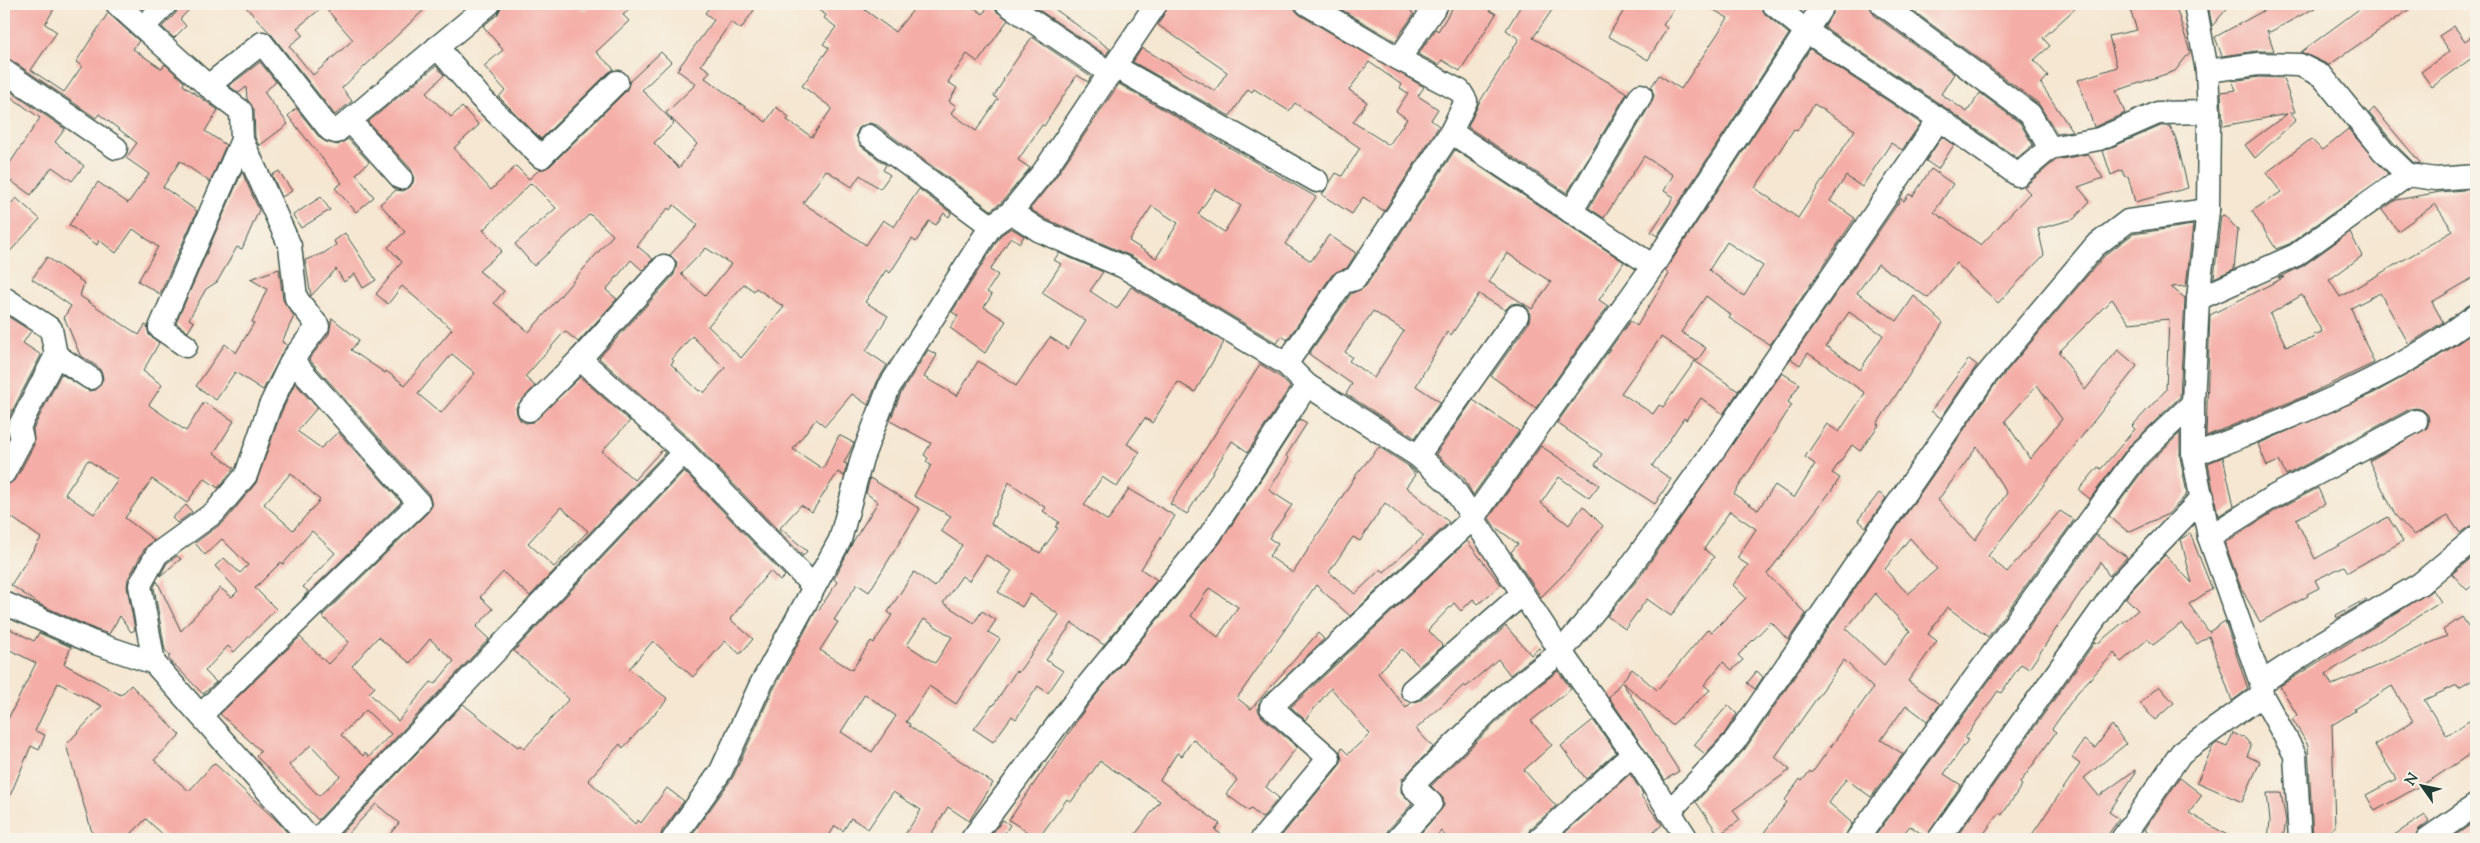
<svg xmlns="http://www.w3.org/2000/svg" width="2480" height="843" viewBox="0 0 2480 843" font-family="'Sorts Mill Goudy',serif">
	<rect width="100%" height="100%" fill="#f7f3e8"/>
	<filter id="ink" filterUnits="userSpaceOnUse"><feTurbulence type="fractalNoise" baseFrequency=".02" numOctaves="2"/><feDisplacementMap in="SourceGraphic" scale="10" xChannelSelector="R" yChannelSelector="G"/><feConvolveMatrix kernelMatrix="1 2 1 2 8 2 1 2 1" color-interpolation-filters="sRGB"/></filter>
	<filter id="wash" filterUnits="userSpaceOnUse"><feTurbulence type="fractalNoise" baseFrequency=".0096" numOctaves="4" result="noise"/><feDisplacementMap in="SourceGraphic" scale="20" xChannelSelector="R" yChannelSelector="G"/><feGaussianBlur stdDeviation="1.12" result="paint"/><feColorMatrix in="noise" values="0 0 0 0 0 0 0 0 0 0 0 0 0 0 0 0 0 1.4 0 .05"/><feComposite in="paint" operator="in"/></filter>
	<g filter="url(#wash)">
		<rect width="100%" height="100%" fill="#f5e7d2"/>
		<g id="blocks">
			<g fill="#f4aea7" fill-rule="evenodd">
				<path d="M4,4h53l-12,20 12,8 -26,38 33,22 18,-26 -6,-4 32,-49 31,28 -6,8 29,20 3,-5 19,18 -1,3 35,25 -13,21 21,14 -16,37 -30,-21 -17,26 34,24 -37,83 -22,-13 20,-34 -25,-18 -17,24 -17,-13 -2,5 -28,-20 29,-43 30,21 21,-29 -23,-16 11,-15 -38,-29 -3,4 -85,-58 -7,-2z"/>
				<path d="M179,4h16l-15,15 6,7 -12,12 -12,-11 14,-14z"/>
				<path d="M243,4h187l-88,84 10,13 -17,14 -63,-80zM324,6l29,34 -40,35 -24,-29 14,-11 -6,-7z"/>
				<path d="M502,4h76l6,7 7,-7h45l-13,11 6,6 -33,31 18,17 -6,4 -67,66 -42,-42 6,-7 -21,-24 19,-16 -20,-24 15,-12z"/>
				<path d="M712,4h46l-17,25 -10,-7 -30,43 9,6 -5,7 61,44 10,-15 13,10 -2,3 25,17 20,-29 -30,-22 27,-38 -6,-4 13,-17 -12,-9 2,-3 -17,-11h61l-5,6 30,22 23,-28h51l14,10 6,-10h5l1,6 13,10 -30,42 -11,-8 -19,28 9,6 -8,13 7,5 -5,7 25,18 22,-32 -4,-3 10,-16 -1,-1 29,-42 59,40 -3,5 -11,-7 -33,51 -2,-1 -24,35 12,8 -28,34 -11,8 -114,-85 -7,-2 -11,5 -3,7 5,11 25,19 -3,5 7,5 -10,14 -20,-14 -8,12 -26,-17 -23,33 63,42 17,-25 11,7 25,-38 32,24 -2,4 -5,-4 -8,12 -7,-4 -13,21 -4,-3 -22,34 -4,-3 -21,32 23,14 -22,35 21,14 -10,17 -9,23 -16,-11 -27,32 -9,-7 -23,30 30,20 16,-34 15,8 -10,20 3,1 -3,12 -6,-4 -26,40 -11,-7 -21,23 27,23 -4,5 -110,-114 -94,-84 75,-83 3,-13 -7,-7 28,-30 -24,-20 -4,5 -2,-2 -31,38 16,13 -11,11 -11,-10 -25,30 11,9 -39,43 -13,-11 -40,46 10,9 -19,21 1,7 3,6 6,3 7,-1 47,-45 50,44 -28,30 32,29 28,-30 3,3 -135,143 -27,-24 -23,25 13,12 -17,18 13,12 -171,181 -62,-64 5,-5 -41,-37 80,-77 28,27 21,-22 -27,-26 106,-104 4,-6 -3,-12 -120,-135 20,-25 3,-16 27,22 -8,10 34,23 1,-2 19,14 47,-56 -50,-43 -14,18 -12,-10 26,-32 -14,-15 17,-15 -25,-28 16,-14 7,1 6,-3 4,-5 1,-7 -3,-7 -43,-47 68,-56 8,9 -18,18 25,24 11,-10 17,18 -25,23 37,42 25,-24 13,13 10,-9 11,-4 76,-75 4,-10 31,-29 10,10 -29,28 32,33 -20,20 25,25 18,-24 -31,-31 30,-29 -19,-14 37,-50 -9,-7zM531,183l25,25 -41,36 19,22 56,-52 23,21 -84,97 -35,-29 10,-12 -25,-20 23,-20 -19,-21zM706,248l25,16 -26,32 -24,-22zM744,284l10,7 2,-3 28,19 -43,51 -33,-32zM692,336l33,32 -21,25 -3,-3 -2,1 -28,-27 3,-3 -2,-2zM452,354l23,19 -34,40 -23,-19zM561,507l27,24 -34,36 -26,-24zM378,637l32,26 20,-24 24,22 -19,23 -4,-2 -33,39 -29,-28 6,-6 -23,-21zM366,710l25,24 -22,23 -4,-4 -2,3 -22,-21zM311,745l29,31 -21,20 -30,-31z"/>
				<path d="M1030,4h18l62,45 -4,6z"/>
				<path d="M1169,4h125l1,6 5,5 124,72 -6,9 20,13 -7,11 8,6 -55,85 -21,-14 -11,17 -30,-19 14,-22 6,3 18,-28 -65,-45 -6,8 -35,-22 -2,3 -4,-3 -18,27 -97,-54 9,-14 73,43 12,-19 -69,-47zM1369,62l33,23 -2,3 8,5 -12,18 11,8 -18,26 -36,-23 14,-20 -18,-12z"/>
				<path d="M1332,4h85l-6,8 3,2 -19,27z"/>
				<path d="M1455,4h24l17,10 -36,57 -18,-11 -3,5 -21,-11 18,-25 2,2z"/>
				<path d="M1522,4h34l-23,34 94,55 -60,100 -99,-66 11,-24 40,-64 -13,-9z"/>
				<path d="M1628,4h49l-14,21 4,3 -19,32 -40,-24z"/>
				<path d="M1703,4h57l5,10 24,20 -132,202 -6,-4 23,-35 -10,-6 9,-16 -29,-19 -40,62 -15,-10 63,-106 2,-7 -3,-8 8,-12 22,14 47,-71z"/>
				<path d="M1837,4h32l5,11 80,59 -13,20 26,18 13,-19 40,30 13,22 -16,13 -71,-50 -122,-81z"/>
				<path d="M1904,4h176l-37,34 7,8 -16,14 14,16 -7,8 31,47 -15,2 -19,-30z"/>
				<path d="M2128,4h47l15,48 -15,19 -59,20 9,22 -31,14 -16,-47 39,-13 -8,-31 28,-6z"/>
				<path d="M2208,4h23l-19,22z"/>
				<path d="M2276,4h46l-52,28 -3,-2 7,21h-18l-34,5 -7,-19z"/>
				<path d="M2366,4h51l-88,61 -28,-13z"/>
				<path d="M2454,26l11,15 11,-8v22l-44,32 -11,-15 29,-21 -11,-15z"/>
				<path d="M1810,49l111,74 -19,27 -11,-7 -29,44 -16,-11 -16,25 25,17 -85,127 -41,-27 2,-3 -25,-19 -25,36 25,16 -9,13 -36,-24 -40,56 32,21 6,-9 4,2 32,-46 43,30 12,-17 -27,40 -22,-16 -15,22 -2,-2 -32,48 19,13 -16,25 -60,-39 7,-11 -45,-31 73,-102 7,5 32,-52 -4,-3zM1814,104l41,26 -57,88 -43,-30 39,-59 3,2zM1727,242l36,24 -19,30 -35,-26z"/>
				<path d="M260,62l16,20 -12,10 24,32 -29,22 -4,-9 -1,-27 -7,-11 -1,-12 -7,6 -10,-7z"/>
				<path d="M2259,77l24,1 12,34 -5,1 6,7 -41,38 -10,-13 42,-31 -64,12 -2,-34 15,-2 -4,-9z"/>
				<path d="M1119,84l197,113 -31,47 26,17 18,-26 27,18 -9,15 -15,7 -45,65 -5,-4 -5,7 -146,-87 -85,-37 -16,-10 25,-31zM1215,189l26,17 -17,26 -26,-18zM1152,206l26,17 -22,35 -27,-17z"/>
				<path d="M4,87l61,42 -10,13 29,24 -12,15 -20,-14 -21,28 -27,-19v-4l36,-54 -36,-26z"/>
				<path d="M296,108l24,30 6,4 12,3 10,-6 21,23 -13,12 18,23 -18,15 -21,-24 7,-5 -54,-67z"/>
				<path d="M2374,108l47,56 -7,-1 -21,-21 -24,-29z"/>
				<path d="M2161,126h9l7,16 11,46 -53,14 -7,-26 -3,1 -3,-7 -11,5 -8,-24z"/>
				<path d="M2348,129l40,45 -99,70 -13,5 -24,-38 29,-19 -15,-19 45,-34 11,11z"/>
				<path d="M1942,137l12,8 -16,24 -12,-8z"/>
				<path d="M1455,150l169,112 -25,38 9,6 -72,102 -45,-32 37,-52 2,-7 -1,-7 -5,-5 -6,-2 -7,1 -6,6 -26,-16 -28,41 -4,-3 -31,54 24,16 -25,36 -69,-44 6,-10 -43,-30 42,-60 15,-8zM1507,253l44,29 -19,27 -43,-27zM1373,311l31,20 -30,47 -25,-17 3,-4 -7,-5z"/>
				<path d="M2088,154l15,24 -25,9 12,14 -16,18 -36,10 6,26 -46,48 -42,-40 -28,35 -50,-34 -21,29 40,28 17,-25 29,27 -66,101 2,1 -19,26 -8,-6 -20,28 8,5 -9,13 -64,83 39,40 -18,26 -17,-18 -33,33 5,5 -11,10 -9,-8 -19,23 6,5 -38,35 -50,-43 57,89 -14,9 -56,-83 23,-28 25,21 51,-61 4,3 34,-34 -13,-13 15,-20 -11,-7 19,-29 -26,-18 -26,38 10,8 -43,59 -24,-17 -22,30 -18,-13 32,-38 143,-205 18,11 -12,18 4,3 -58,89 24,16 17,-25 19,13 21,-34 -10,-7 22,-33 12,8 26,-39 -57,-40 -8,12 -9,-6 110,-160 3,2 5,-7 4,2 18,-27 22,15 -19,28 47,33 49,-52 -6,-6 32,-27zM1849,312l34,23 -23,35 -34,-24z"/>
				<path d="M279,171l13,20 -10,6 -10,-22z"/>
				<path d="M242,172l17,38 -17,39 -5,-2 -20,35 -11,7 -17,30 5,3 -6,10 -12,-9z"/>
				<path d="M2476,189v87l-44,26 11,20 -34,22 -29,-51 -29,15 23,55 -69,33 -99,40 4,-121 75,-38 -7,1 25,-12 47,-34 12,24 -33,24 11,17 113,-66 -18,-27 -37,27 -16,-21 14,-10 44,-8zM2302,295l20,37 -9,3 1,3 -28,8 -16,-32z"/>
				<path d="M321,197l9,13 -29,18 -8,-13z"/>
				<path d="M16,198l24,21 -36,39v-46z"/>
				<path d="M2224,215l14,15 -4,39 -20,9 7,-62z"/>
				<path d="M2193,225l-7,61 -15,1 14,11 -5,99 -51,49 -39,53 -11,-9 19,-23 3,2 34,-40 -3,-3 34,-36 3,-71 -40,4 -17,-24 -53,53 26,38 33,-40 19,16 -149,190 19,16 53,-61 14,9 -86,117 -41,-30 -19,27 9,7 -29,40 32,23 -13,17 -21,-16 -25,35 22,14 -32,43 -25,-18 -17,24 23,20 -8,16h-85l28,-37 -2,-2 15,-21 2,2 8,-10 2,2 61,-85 -29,-28 -69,97 15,13 -57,40 7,10 -21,15 -23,-33 49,-53 249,-363 110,-130 29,-22zM2037,385l25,34 -32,40 -25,-38zM1977,447l30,46 -32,47 -37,-40zM1910,538l27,31 -29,25 -23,-25zM1875,593l35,38 -26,34 -38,-36z"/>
				<path d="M1011,228l13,8 -4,7 -9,-6 -21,33 8,5 -11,17 5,3 -8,12 22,14 -21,32 -35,-25 8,-12 -6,-4 49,-77z"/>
				<path d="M345,233l31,47 -13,8 -8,-14 -11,8 -8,-13 -25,27 -6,-36 19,-7 12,-8 -2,-4z"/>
				<path d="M1059,253l44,19 -13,19 27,18 14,-22 93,55 -29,50 -17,-10 -26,41 -7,-5 -18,26 13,8 -23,35 -15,-10 -18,28 24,16 21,-32 46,27 -34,53 16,11 -53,65 -32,-22 -26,37 17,11 -15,22 -10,-7 -22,33 -4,-3 -19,26 -19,-13 18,-24 1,1 23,-35 2,2 41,-58 -29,-21 -8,13 -24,-15 14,-21 -26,-16 -17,26 -7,-5 -19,27 31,20 8,-12 14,9 -8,12 12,7 -44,65 -27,-18 -23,36 4,2 -1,2 84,57 -24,38 -21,-14 -20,32h-26l19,-29 -28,-18 -25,37 -17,-11 -8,13 -8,-5 -8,13h-138l44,-62 39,-85 45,-83 2,1 18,-28 -3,-3 20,-39 24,-38 -12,-9 4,-15 50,31 -51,83 -12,-8 -23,36 4,2 -18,28 32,20 19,-29 3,2 18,-28 -4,-3 26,-40 21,15 27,-42 -21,-14 10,-15 -37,-20 17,-31 -5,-3 2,-4 -4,-3 7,-12 -41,-22 11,-28 27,-43 9,5 -13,22 33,19 21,-35 38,25 34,-49 18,12 18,-28 -44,-28 19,-29 -7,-4zM1009,482l37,26 -3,3 16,11 -4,5 3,1 -18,25 -49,-29zM924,619l28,18 -17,26 -28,-18zM865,694l31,22 -24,36 -31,-20z"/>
				<path d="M47,257l37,26 -4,13 59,39 6,-10 2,1 2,9 10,8 -16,28 19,14 -13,20 37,26 18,-29 30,19 -20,32 20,15 -16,20 -14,-10 -17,25 -35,-24 -27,39 29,22 -9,8 -17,31 -1,8 8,43 -4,2 -11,-16 -11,18 -12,-4 -58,-26 -28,-19 30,-47 -37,-26v-25l12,-8 18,-34 -1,-16 28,-55 28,17 7,-1 7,-11 -1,-6 -4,-6 -18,-12 -16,-38 7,-11 -39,-27zM88,460l30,20 -24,34 -29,-20z"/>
				<path d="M279,269l4,31 11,16 -12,26 5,3 -24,45 -28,-18 -19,28 -20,-14 29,-42 11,9 18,-30 -2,-1 15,-33 -17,-10z"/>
				<path d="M4,314l27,17 -8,12 18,12 -34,66v6l-3,-2z"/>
				<path d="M2476,331v193l-8,3 -8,6 -12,-17 -34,19 -19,-20 -26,-54 58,-33 2,-6 -1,-7 -5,-5 -6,-2 -7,1 -124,66 -7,-14 -12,5 -9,-22 116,-51 56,-31z"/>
				<path d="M1969,359l8,6 -36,53 -10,-7z"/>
				<path d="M1260,364l20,13 10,10 -42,65 -16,-11 -45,73 -17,-10z"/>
				<path d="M295,383l22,25 -20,23 24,17 17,-16 63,70 -99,97 6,-8 -5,-4 32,-34 -23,-22 -29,33 -2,-2 -26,26 21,21 -42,43 -6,-6 -23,25 11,11 -13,12 -35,-36 2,-2 -5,-6 -11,-63 3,-6 24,50 39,-43 12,9 6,-6 -23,-25 9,-8 16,15 8,-8 -26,-26 -17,16 -10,-12 30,-22 31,-38 25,-70zM291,473l29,27 -27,30 -29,-26z"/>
				<path d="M1473,400l46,31 -46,64 -9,-17 -28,-24z"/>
				<path d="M1300,419l7,4 -21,33 3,2 -20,32 23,15 -23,33 9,6 -9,12 24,17 63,-98 23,-28 31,20 7,6 -9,-7 7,9 -9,12 43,35 -99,94 -34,-31 -79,113 14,11 67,-76 6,6 -65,64 -1,7 4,7 35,30 -31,40 13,11 -17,20 -11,-9 -2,2 -23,-17 11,-14 -44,-41 -11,17 -5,-3 -17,27 60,44 -5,6 13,9h-96l28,-38 -60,-40 -29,41 -4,-3 -29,40 -29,-19 79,-115 132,-162zM1385,503l39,33 -40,36 -3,-3 -26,25 -26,-22 24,-35 7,4zM1209,588l29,19 -20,30 -27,-21z"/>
				<path d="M2180,433v24l7,37 -19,20 -40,18 -19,-16 39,-52z"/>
				<path d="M1541,446l58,39 -10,13 -30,-21 -18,26 28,22 14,-19 20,20 -34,43 -28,28 -30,-45 7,-8 -23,-17 -6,-9z"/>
				<path d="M2223,457l11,49 -16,10 -10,-53z"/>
				<path d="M684,471l101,105 -5,5 -10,-10 -40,48 23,20 -13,15 -15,-13 -32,36 -40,-36 -24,28 39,30 -45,49 -3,-4 -32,36 47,44 3,-4 3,3 26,-35 17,13 -22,30 -2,8h-274l13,-16 -23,-19 -33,35h-7l127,-135 31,25 24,18 2,-2 4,4 45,-50 -55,-48z"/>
				<path d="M2318,488l7,16 -29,15 19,40 73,-42 15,24 -55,31 -4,-6 -29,14 4,8 -12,6 1,2 -48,26 -19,-34 -16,-45 53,-34z"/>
				<path d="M1879,493l7,5 -20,29 -8,-7z"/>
				<path d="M186,505l6,7 -15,11 -5,-5z"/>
				<path d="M2190,533l22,56 -23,15 20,28 16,-11 23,68 -16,12 -23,-65 -12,8 -15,-21 -29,22 -5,-6 -27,23 -7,-9 -37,40 -25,36 4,3 -36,51 2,2 -20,30 -3,-2 -19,26h-25l140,-197 2,2 41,-34 -12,-12 3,-5 36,-38 27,28 -11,-44z"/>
				<path d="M2096,535l31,22 -18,19 -8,-14 -72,107 -8,-5 -20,29 -3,-2 -33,47 3,2 -24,34 17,11 -35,52 -16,-11 -11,13h-26z"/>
				<path d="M1467,541l34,44 -23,19 -5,-5 -12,12 -7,-8 -26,27 15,16 -24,20 -17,-17 -24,24 28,35 5,-5 10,-3 85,-74 25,29 8,-7 2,3 -31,24 -12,-16 -32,28 -2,-2 -48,44 17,18 -31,32 -1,13 11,12 -24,26 -3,9h-106l60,-73 3,-6 -2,-9 2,-3 6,6 22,-20 -39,-46 -26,32 -14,-13z"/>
				<path d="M2476,554v28l-9,8 -15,-16z"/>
				<path d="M177,556l4,3 -21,17 7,-13z"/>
				<path d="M2433,590l8,12 -115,72 6,11 115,-49 -4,-6 19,-13 14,21v40l-17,10 -2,-3 -33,15 23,36 29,-20v34l-42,28 -59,33 -9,-16 30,-16 -21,-34 38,-24 -21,-35 -38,23 1,2 -23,14 3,102 -6,4 5,8h-21l-5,-94 -16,-26 5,-4 -17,-29z"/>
				<path d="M2366,599l1,2 -30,17 -1,-3z"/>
				<path d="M4,626l30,15 5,-8 32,14 -7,17 57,31 10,-10 49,50 -26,25 35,31 25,-28 62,57 17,19h-125l-22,-20 -20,20h-32l-28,-94 36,-39 -44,-23 -23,48 10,4 -6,15 -8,-4 -27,64v-93l4,2 28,-56 -32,-16z"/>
				<path d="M1558,671l13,18 -40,32 21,24 -28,25 32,36 -26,23 -4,10h-78l-7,-8 -7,8h-18l28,-33 -1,-8 -12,-12 81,-79z"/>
				<path d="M1757,671l6,6 -8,12 -8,-6z"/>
				<path d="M2159,686l15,17 -19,17 -15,-17z"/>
				<path d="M1728,705l9,9 -13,20 -19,20 -11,-9z"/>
				<path d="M1593,720l23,32 -30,27 -25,-33z"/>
				<path d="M2112,725l14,19 -42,34 15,18 36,-26 1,2 -27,40 10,7 -14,20h-76l51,-75 -8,-6 12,-18 11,8z"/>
				<path d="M2233,733l13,6 5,7 -4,10 13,6 -18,40 -45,-20 16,-36 4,-3 10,4z"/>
				<path d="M1630,774l13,20 -2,2 21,29 -16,14h-88z"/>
				<path d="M2180,778l22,17 -13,18 45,26h-76l-14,-9z"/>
				<path d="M2267,793h14l5,28 -3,18h-15l2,-18z"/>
				<path d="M2425,815l4,6 -10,8 -5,10h-26z"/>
				<path d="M1003,820l7,5 -9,14h-13z"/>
				<path d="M2476,821v18h-26z"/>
			</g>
		</g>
	</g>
	<g filter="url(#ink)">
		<use href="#blocks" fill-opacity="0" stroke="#3f564c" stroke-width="1"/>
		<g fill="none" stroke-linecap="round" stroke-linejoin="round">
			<defs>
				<g id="minor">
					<path d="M117,4l91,82 33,25 1,29 48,106 6,52 22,28 -26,34 -23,48 -23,67 -31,37 -58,42 -17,31 14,78"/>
					<path d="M1007,4l104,70"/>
					<path d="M1773,4l33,27 133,88 79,56 32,-27 49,-9 59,-26 51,-1"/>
					<path d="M1882,4l148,110 20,34"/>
					<path d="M2195,4l12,67 2,41 -1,98 -10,89 -5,104v52l16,82 52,146 1,12 33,60 5,84"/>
					<path d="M143,27l23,-23"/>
					<path d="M437,47l44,51 60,59 76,-75"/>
					<path d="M1399,59l38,-55"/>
					<path d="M1114,66l203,115"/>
					<path d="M4,71l112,77"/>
					<path d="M2207,71l51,-7 42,1 22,11 61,75 25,24 28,4 40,-3"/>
					<path d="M208,86l54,-43 68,87 6,2 153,-128"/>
					<path d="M350,121l51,57"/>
					<path d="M1451,132l202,134"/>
					<path d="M869,136l122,90"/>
					<path d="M1011,212l29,19 84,36 162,97 21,21 111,71 34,30 109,166 72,102 54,85"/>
					<path d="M1571,212l70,-117"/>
					<path d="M4,298l47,31 5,26 34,23"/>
					<path d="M2198,299l98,-44 112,-80"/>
					<path d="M186,346l-26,-18 82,-188"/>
					<path d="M580,359l104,93 130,135"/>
					<path d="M1286,364l57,-82 12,-3 96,-147 15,-31 -6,-10 -61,-32 -92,-55"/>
					<path d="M529,410l51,-51 84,-93"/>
					<path d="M2193,455c78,-30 158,-60 230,-104 18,-11 35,-24 53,-36"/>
					<path d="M1418,456l99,-140"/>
					<path d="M4,473l18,-34 -3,-12 37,-72"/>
					<path d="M2209,537l62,-39 145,-77"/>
					<path d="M4,603l88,39 62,21 150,169 9,7"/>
					<path d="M2261,683l59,-39 100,-60 56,-47"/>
					<path d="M1412,690l110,-96"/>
					<path d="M202,714l217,-211 -127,-143"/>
					<path d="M1669,812l65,-70 250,-364 111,-132 33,-25 80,-11"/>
					<path d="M318,839l366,-387"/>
					<path d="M673,839l48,-68 39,-85 80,-146 22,-82 27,-71 102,-161 20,-14 33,-41 112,-167"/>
					<path d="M972,839l106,-142 132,-162 97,-150"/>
					<path d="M1262,839l67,-81 -58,-51 202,-189 180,-252 171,-262"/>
					<path d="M1398,839l33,-36 -18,-16 8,-10 82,-80 58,-45 67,-82 88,-123 223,-328"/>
					<path d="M1539,839l94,-85"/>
					<path d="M1857,839l281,-384 55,-52"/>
					<path d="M1939,839l180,-254 84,-88"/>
					<path d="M2122,839l59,-86 81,-58"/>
					<path d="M2427,839l49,-34"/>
				</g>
			</defs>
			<use href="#minor" stroke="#3f564c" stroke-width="25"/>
			<use href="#minor" stroke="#fff" stroke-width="22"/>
		</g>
	</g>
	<rect width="2480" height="843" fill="none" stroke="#f7f3e8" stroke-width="20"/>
	<g transform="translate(2422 786) rotate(303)" stroke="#f7f3e8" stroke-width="4" paint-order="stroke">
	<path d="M0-4L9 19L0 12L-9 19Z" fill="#1f3d34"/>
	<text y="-8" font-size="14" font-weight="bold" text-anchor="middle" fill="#1f3d34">N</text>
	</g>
</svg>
